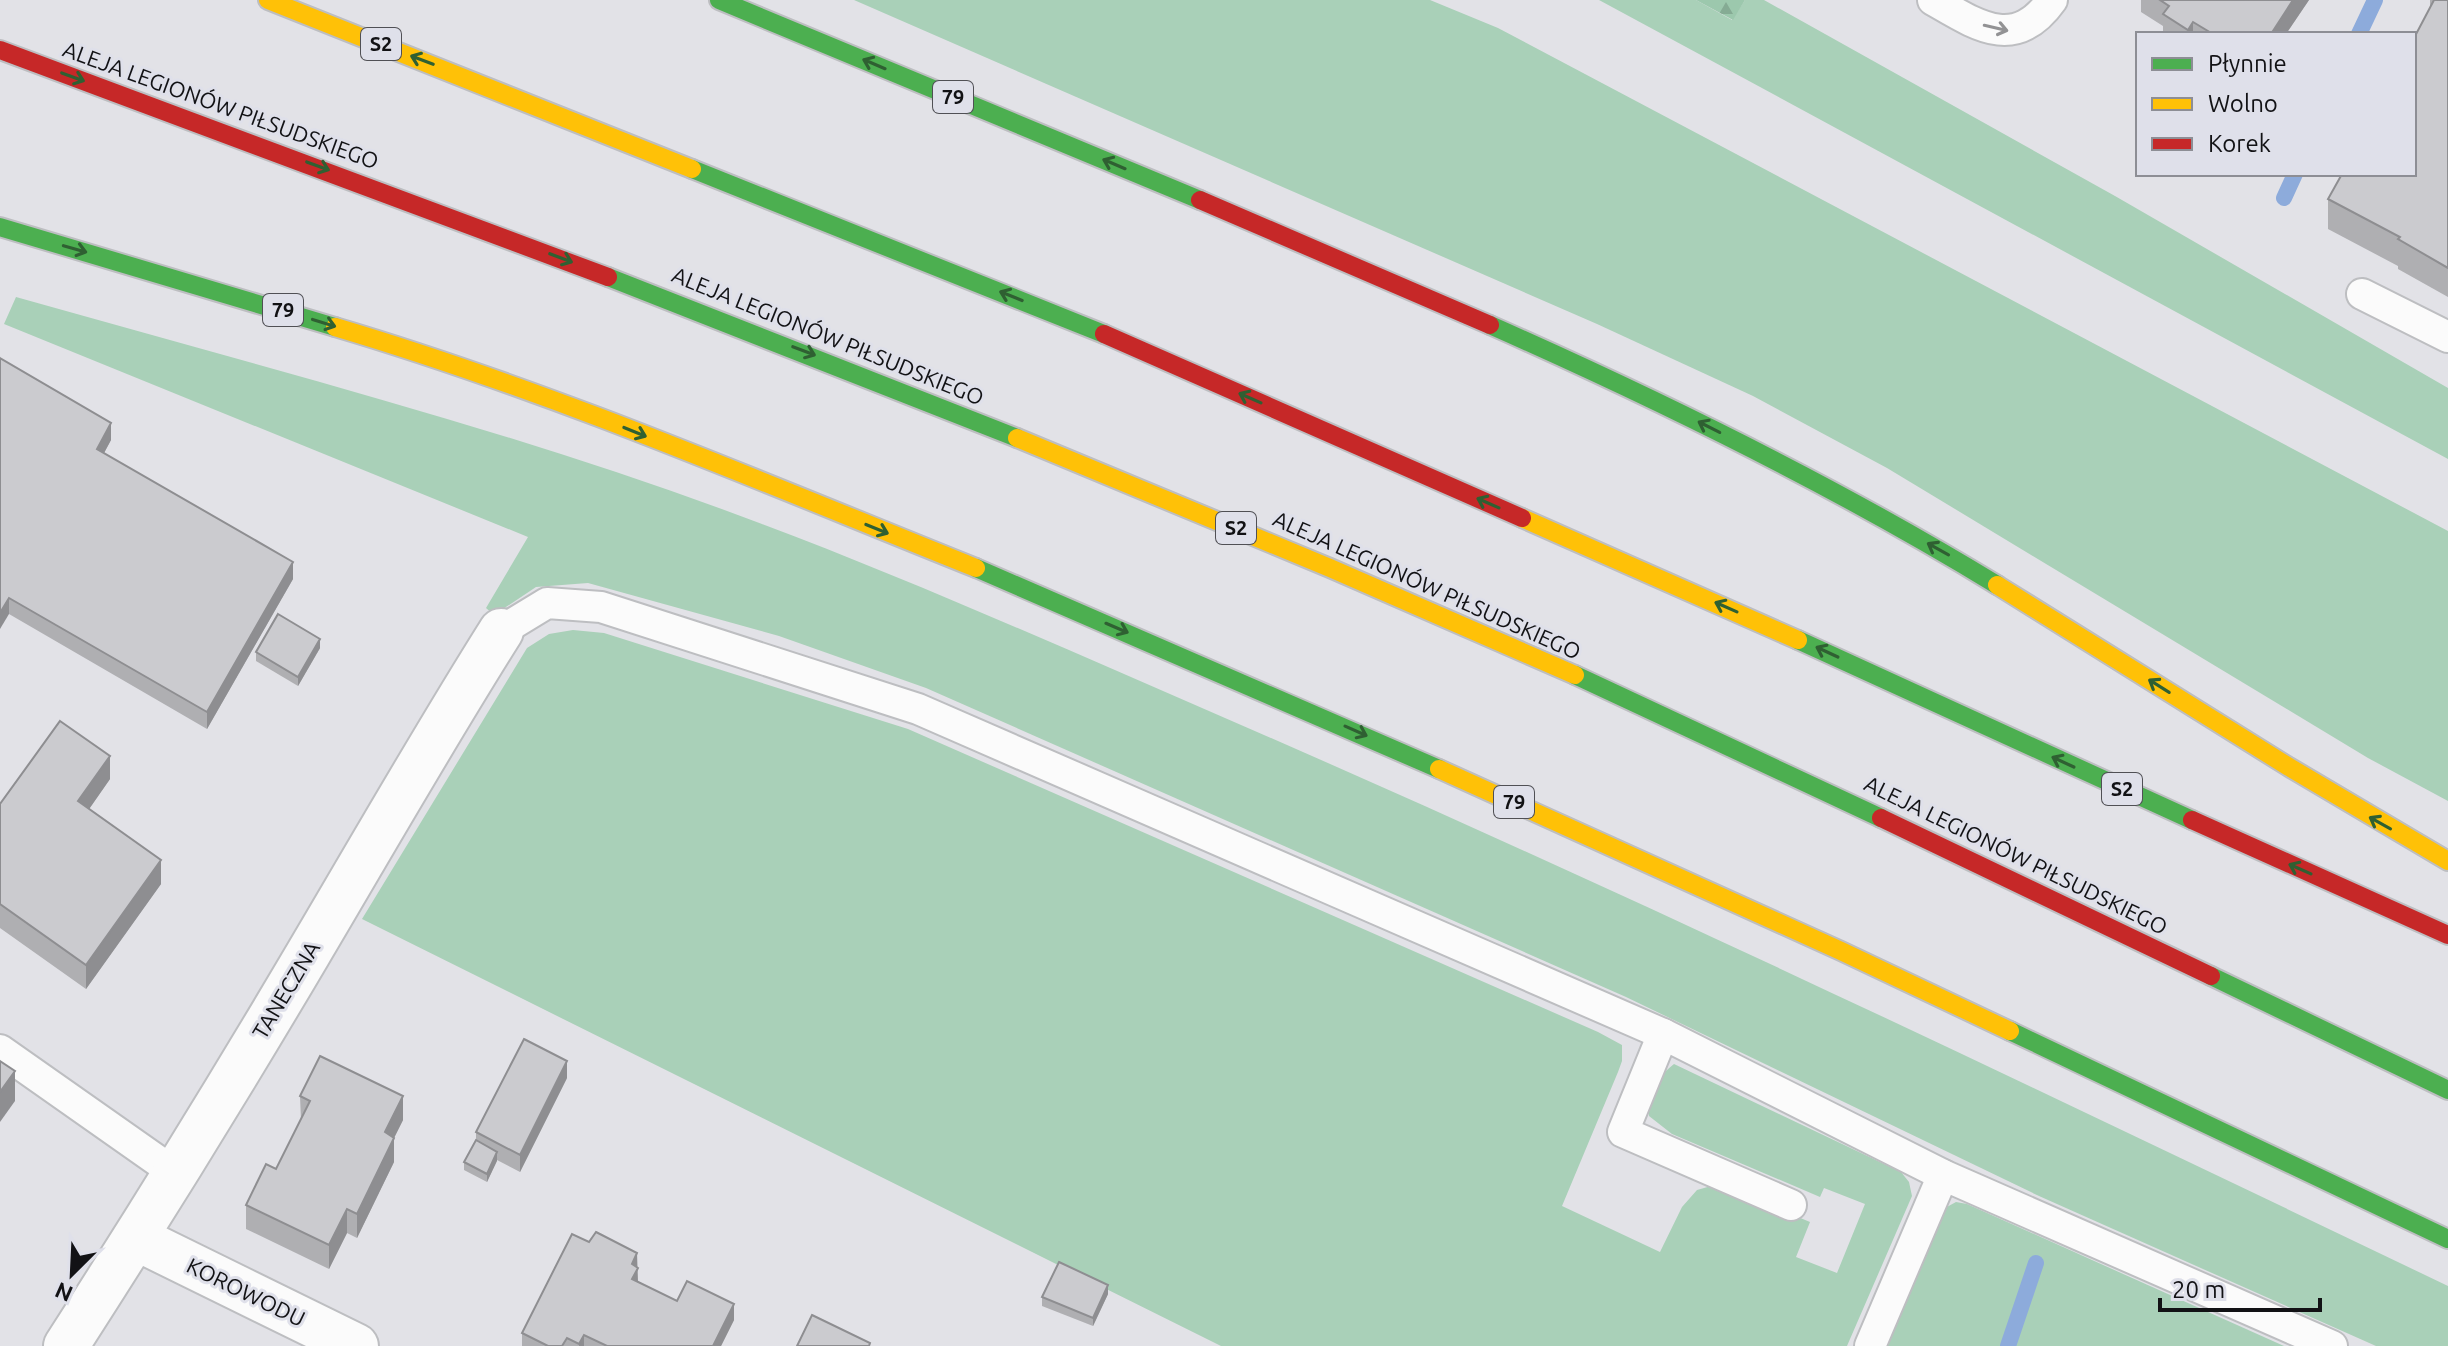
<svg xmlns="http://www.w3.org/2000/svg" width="2448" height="1346" viewBox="0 0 2448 1346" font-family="Ubuntu,sans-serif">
	<defs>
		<pattern id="forest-firs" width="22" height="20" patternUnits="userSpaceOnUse" patternTransform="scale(2)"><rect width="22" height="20" fill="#9cc8ad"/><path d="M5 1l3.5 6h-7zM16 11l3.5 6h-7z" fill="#85ab94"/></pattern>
	</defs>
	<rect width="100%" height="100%" fill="#e2e2e7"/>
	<g fill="#a9d0b8">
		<path d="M854,0h576l68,28 950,503v270l-80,-43 -481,-290 -134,-72 -156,-72z"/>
		<path d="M1599,0h97l36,20 13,-20h19l351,196 333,192v71z"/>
		<path d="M16,297c250,71 504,135 746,227 157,59 310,128 463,194 413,179 818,374 1223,568v60h-72l-337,-150 -413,-199 -700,-309 -147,-52 -191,-53 -52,4 -42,28 -8,-7 42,-71 -524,-213z"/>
		<path d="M573,630l31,3 304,96 690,303 24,13v16l-4,11 -56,134 98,46 22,-45 15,-17 21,-6 92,38 -14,35 41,16 28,-69 -41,-16 -4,9 -148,-63 -23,-18c-3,-23 7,-38 25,-52l227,108 8,10 3,14 -65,150h-626l-859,-427 165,-271 22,-14z"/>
		<path d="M1956,1202l11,2 317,142h-402l63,-138z"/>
	</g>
	<path fill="url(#forest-firs)" d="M1696,0h49l-12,20z"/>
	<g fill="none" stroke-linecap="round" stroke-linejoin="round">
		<g stroke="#8dabdb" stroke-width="16">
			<path d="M2359,34l16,-34"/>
			<path d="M2284,198l11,-24"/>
			<path d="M2008,1346l28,-83"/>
		</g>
		<defs>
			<g id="lane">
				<path d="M1933,0c45,26 82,52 119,0"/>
				<path d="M2362,294l86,43"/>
				<path d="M501,631l46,-28 54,4 317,102 745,325 280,141 389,171"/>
				<path d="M1663,1034l-40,98 168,73"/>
				<path d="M0,1050l175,123"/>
				<path d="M1870,1346l73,-171"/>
			</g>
			<g id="street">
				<path d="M136,1238l220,108"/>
				<path d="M66,1346c83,-129 164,-260 242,-392 64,-108 126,-217 193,-323"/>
			</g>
			<g id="fast">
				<path d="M719,0l481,200"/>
				<path d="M692,169l412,165"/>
				<path d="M0,227l335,100"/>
				<path d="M608,277l409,161"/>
				<path d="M1490,325c174,77 345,161 507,260"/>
				<path d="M976,568l463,201"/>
				<path d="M1798,640l394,180"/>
				<path d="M1575,675l306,143"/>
				<path d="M2211,976l237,114"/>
				<path d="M2010,1031l438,208"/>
			</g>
			<g id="slow">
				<path d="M268,0l424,169"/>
				<path d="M335,327c219,65 429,156 641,241"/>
				<path d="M1017,438l313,130 245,107"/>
				<path d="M1522,518l276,122"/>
				<path d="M1997,585l292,182 159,94"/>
				<path d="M1439,769l402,182 169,80"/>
			</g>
			<g id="jam">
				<path d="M0,50l608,227"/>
				<path d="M1200,200l290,125"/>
				<path d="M1104,334l418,184"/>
				<path d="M1881,818l330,158"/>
				<path d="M2192,820l256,115"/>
			</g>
		</defs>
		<use href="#lane" stroke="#bdbec1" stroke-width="34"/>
		<use href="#street" stroke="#bdbec1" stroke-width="48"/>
		<use href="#fast" stroke="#bdbec1" stroke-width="22"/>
		<use href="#slow" stroke="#bdbec1" stroke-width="22"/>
		<use href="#jam" stroke="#bdbec1" stroke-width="22"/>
		<use href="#lane" stroke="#fbfbfb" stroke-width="30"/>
		<use href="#street" stroke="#fbfbfb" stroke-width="44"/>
		<use href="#fast" stroke="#4caf50" stroke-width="18"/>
		<use href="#slow" stroke="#ffc107" stroke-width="18"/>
		<use href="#jam" stroke="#c62828" stroke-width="18"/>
	</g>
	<g fill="#afafb2">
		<path d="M2141,0h168l-23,34h-123v-8l-22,-14z"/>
		<path d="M2430,0h18v297l-50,-28v-3l-70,-37v-30l102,-190z"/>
		<path d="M0,358l111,82 -7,13 189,126 -86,150 -198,-115z"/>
		<path d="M320,648l-22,38 -42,-25v-9z"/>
		<path d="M110,779l-21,30 72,75 -75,105 -86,-61v-124z"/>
		<path d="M567,1078l-47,94 -23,-12 -10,22 -23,-12v-8l12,-22v-8z"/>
		<path d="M300,1096l103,24 -9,18v24l-37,76 -10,-5 -18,36 -83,-40v-24l30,-36 25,-49z"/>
		<path d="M637,1267l1,15 39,19 57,19 -13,26h-199v-13z"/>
		<path d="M1108,1294l-15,32 -51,-20v-9z"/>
	</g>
	<g fill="#8e8e91">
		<path d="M2293,0h16l-23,34h-15z"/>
		<path d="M2193,22v12h-5v-4z"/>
		<path d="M111,423v17l-14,26v-17z"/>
		<path d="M293,562v17l-86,150v-17z"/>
		<path d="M9,598v16l-9,15v-16z"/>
		<path d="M320,639v9l-22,38v-9z"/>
		<path d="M110,756v23l-32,46v-24z"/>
		<path d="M161,860v24l-75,105v-24z"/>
		<path d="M567,1061v17l-47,94v-17z"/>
		<path d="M15,1071v30l-15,21v-30z"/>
		<path d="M403,1096v24l-18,36v-24z"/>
		<path d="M394,1138v24l-37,76v-24z"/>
		<path d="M497,1152v9l-10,21v-8z"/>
		<path d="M347,1209v24l-18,36v-24z"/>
		<path d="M637,1253l1,32 -6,11v-32z"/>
		<path d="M1108,1285v9l-15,32v-8z"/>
		<path d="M734,1304v16l-13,26h-8z"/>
		<path d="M584,1335v11h-5v-2z"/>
	</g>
	<g fill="#cbcbcf" stroke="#8e8e91" stroke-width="2">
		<path d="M2160,0h133l-22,34h-58l-20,-12 -5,8 -25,-16 6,-8z"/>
		<path d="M2434,0h14v268l-50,-29 2,-2 -72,-38 14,-25h72v-136z"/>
		<path d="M0,358l111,65 -14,26 196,113 -86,150 -198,-114 -9,15z"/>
		<path d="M278,614l42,25 -22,38 -42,-25z"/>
		<path d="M60,721l50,35 -32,45 83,59 -75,105 -86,-61v-100z"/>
		<path d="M524,1039l43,22 -47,94 -44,-23z"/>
		<path d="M320,1056l83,40 -18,36 9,6 -37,76 -10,-5 -18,36 -83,-40 20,-41 10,5 34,-68 -10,-5z"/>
		<path d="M0,1061l15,10 -15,21z"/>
		<path d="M476,1140l21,12 -10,22 -23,-12z"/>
		<path d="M596,1232l41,21 -5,11 6,4 -6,11 45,22 10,-20 47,23 -21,42h-106l-23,-11 -5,9 -12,-6 -5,8h-14l-26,-13 50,-99 17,8z"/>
		<path d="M1059,1262l49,23 -15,33 -51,-21z"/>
		<path d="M812,1315l58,28 -1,3h-72z"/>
	</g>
	<defs><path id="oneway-shaft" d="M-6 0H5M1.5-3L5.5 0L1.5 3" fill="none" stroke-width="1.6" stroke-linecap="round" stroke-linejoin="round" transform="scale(2)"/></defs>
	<use stroke="#929294" href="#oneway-shaft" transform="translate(1996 28) rotate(13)"/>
	<g stroke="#2f6032">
		<use href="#oneway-shaft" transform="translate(422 60) rotate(-159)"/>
		<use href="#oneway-shaft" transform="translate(874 64) rotate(-157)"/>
		<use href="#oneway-shaft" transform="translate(73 77) rotate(20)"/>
		<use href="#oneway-shaft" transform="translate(1114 164) rotate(-157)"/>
		<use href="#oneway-shaft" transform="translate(318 166) rotate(20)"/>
		<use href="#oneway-shaft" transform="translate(75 249) rotate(16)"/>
		<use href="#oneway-shaft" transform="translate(561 258) rotate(21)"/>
		<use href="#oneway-shaft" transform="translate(1011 296) rotate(-158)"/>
		<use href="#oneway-shaft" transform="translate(324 323) rotate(17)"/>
		<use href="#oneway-shaft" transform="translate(804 351) rotate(21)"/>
		<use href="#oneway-shaft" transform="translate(1250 398) rotate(-156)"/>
		<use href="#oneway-shaft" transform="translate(1709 427) rotate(-153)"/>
		<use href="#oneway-shaft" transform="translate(635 432) rotate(22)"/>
		<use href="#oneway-shaft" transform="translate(1488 503) rotate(-156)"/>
		<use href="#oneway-shaft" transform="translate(877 529) rotate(22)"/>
		<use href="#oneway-shaft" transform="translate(1938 549) rotate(-151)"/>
		<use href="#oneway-shaft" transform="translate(1726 607) rotate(-156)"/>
		<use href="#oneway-shaft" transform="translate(1117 628) rotate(23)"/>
		<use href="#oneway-shaft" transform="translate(1827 652) rotate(-155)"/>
		<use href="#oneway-shaft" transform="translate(2159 686) rotate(-148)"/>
		<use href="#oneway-shaft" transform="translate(1356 731) rotate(24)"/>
		<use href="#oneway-shaft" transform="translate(2063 762) rotate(-155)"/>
		<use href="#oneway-shaft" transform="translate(2380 823) rotate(-151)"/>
		<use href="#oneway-shaft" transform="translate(2300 869) rotate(-156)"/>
	</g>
	<g text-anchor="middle" stroke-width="6" stroke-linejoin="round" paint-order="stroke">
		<g fill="#dfe0ea" stroke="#505055" stroke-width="2">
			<rect x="361" y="28" width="40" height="32" rx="6"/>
			<rect x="933" y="81" width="40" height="32" rx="6"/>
			<rect x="263" y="294" width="40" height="32" rx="6"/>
			<rect x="1216" y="512" width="40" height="32" rx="6"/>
			<rect x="2102" y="773" width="40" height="32" rx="6"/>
			<rect x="1494" y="786" width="40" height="32" rx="6"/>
		</g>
		<g font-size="20" font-weight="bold" fill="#121215">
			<text x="381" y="51">S2</text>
			<text x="953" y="104">79</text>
			<text x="283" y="317">79</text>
			<text x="1236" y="535">S2</text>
			<text x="2122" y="796">S2</text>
			<text x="1514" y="809">79</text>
		</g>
		<g font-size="22" fill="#121215" stroke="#dfe0ea">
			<text transform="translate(221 105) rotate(20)" y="8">ALEJA LEGIONÓW PIŁSUDSKIEGO</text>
			<text transform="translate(828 336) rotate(22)" y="8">ALEJA LEGIONÓW PIŁSUDSKIEGO</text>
			<text transform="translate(1427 585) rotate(24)" y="8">ALEJA LEGIONÓW PIŁSUDSKIEGO</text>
			<text transform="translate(2016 855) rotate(26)" y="8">ALEJA LEGIONÓW PIŁSUDSKIEGO</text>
			<text transform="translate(286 990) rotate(-59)" y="8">TANECZNA</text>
			<text transform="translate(246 1292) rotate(26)" y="8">KOROWODU</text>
		</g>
	</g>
	<rect x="2136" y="32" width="280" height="144" fill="#dfe0ea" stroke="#8d8e95" stroke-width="2"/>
	<rect x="2152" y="58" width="40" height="12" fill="#4caf50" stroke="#8d8e95" stroke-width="2"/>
	<text x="2208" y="72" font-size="24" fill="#121215">Płynnie</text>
	<rect x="2152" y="98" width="40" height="12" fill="#ffc107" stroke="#8d8e95" stroke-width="2"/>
	<text x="2208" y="112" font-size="24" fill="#121215">Wolno</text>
	<rect x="2152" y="138" width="40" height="12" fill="#c62828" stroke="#8d8e95" stroke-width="2"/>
	<text x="2208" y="152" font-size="24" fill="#121215">Korek</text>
	<g transform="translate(72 1274) rotate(204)" stroke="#dfe0ea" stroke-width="6" paint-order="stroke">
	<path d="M0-6L14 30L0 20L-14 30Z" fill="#121215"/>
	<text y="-12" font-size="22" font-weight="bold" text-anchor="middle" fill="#121215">N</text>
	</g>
	<path d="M2160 1298v12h160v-12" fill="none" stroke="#121215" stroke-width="4"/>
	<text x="2172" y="1298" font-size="24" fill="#121215" stroke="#dfe0ea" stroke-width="6" paint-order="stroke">20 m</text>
</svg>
